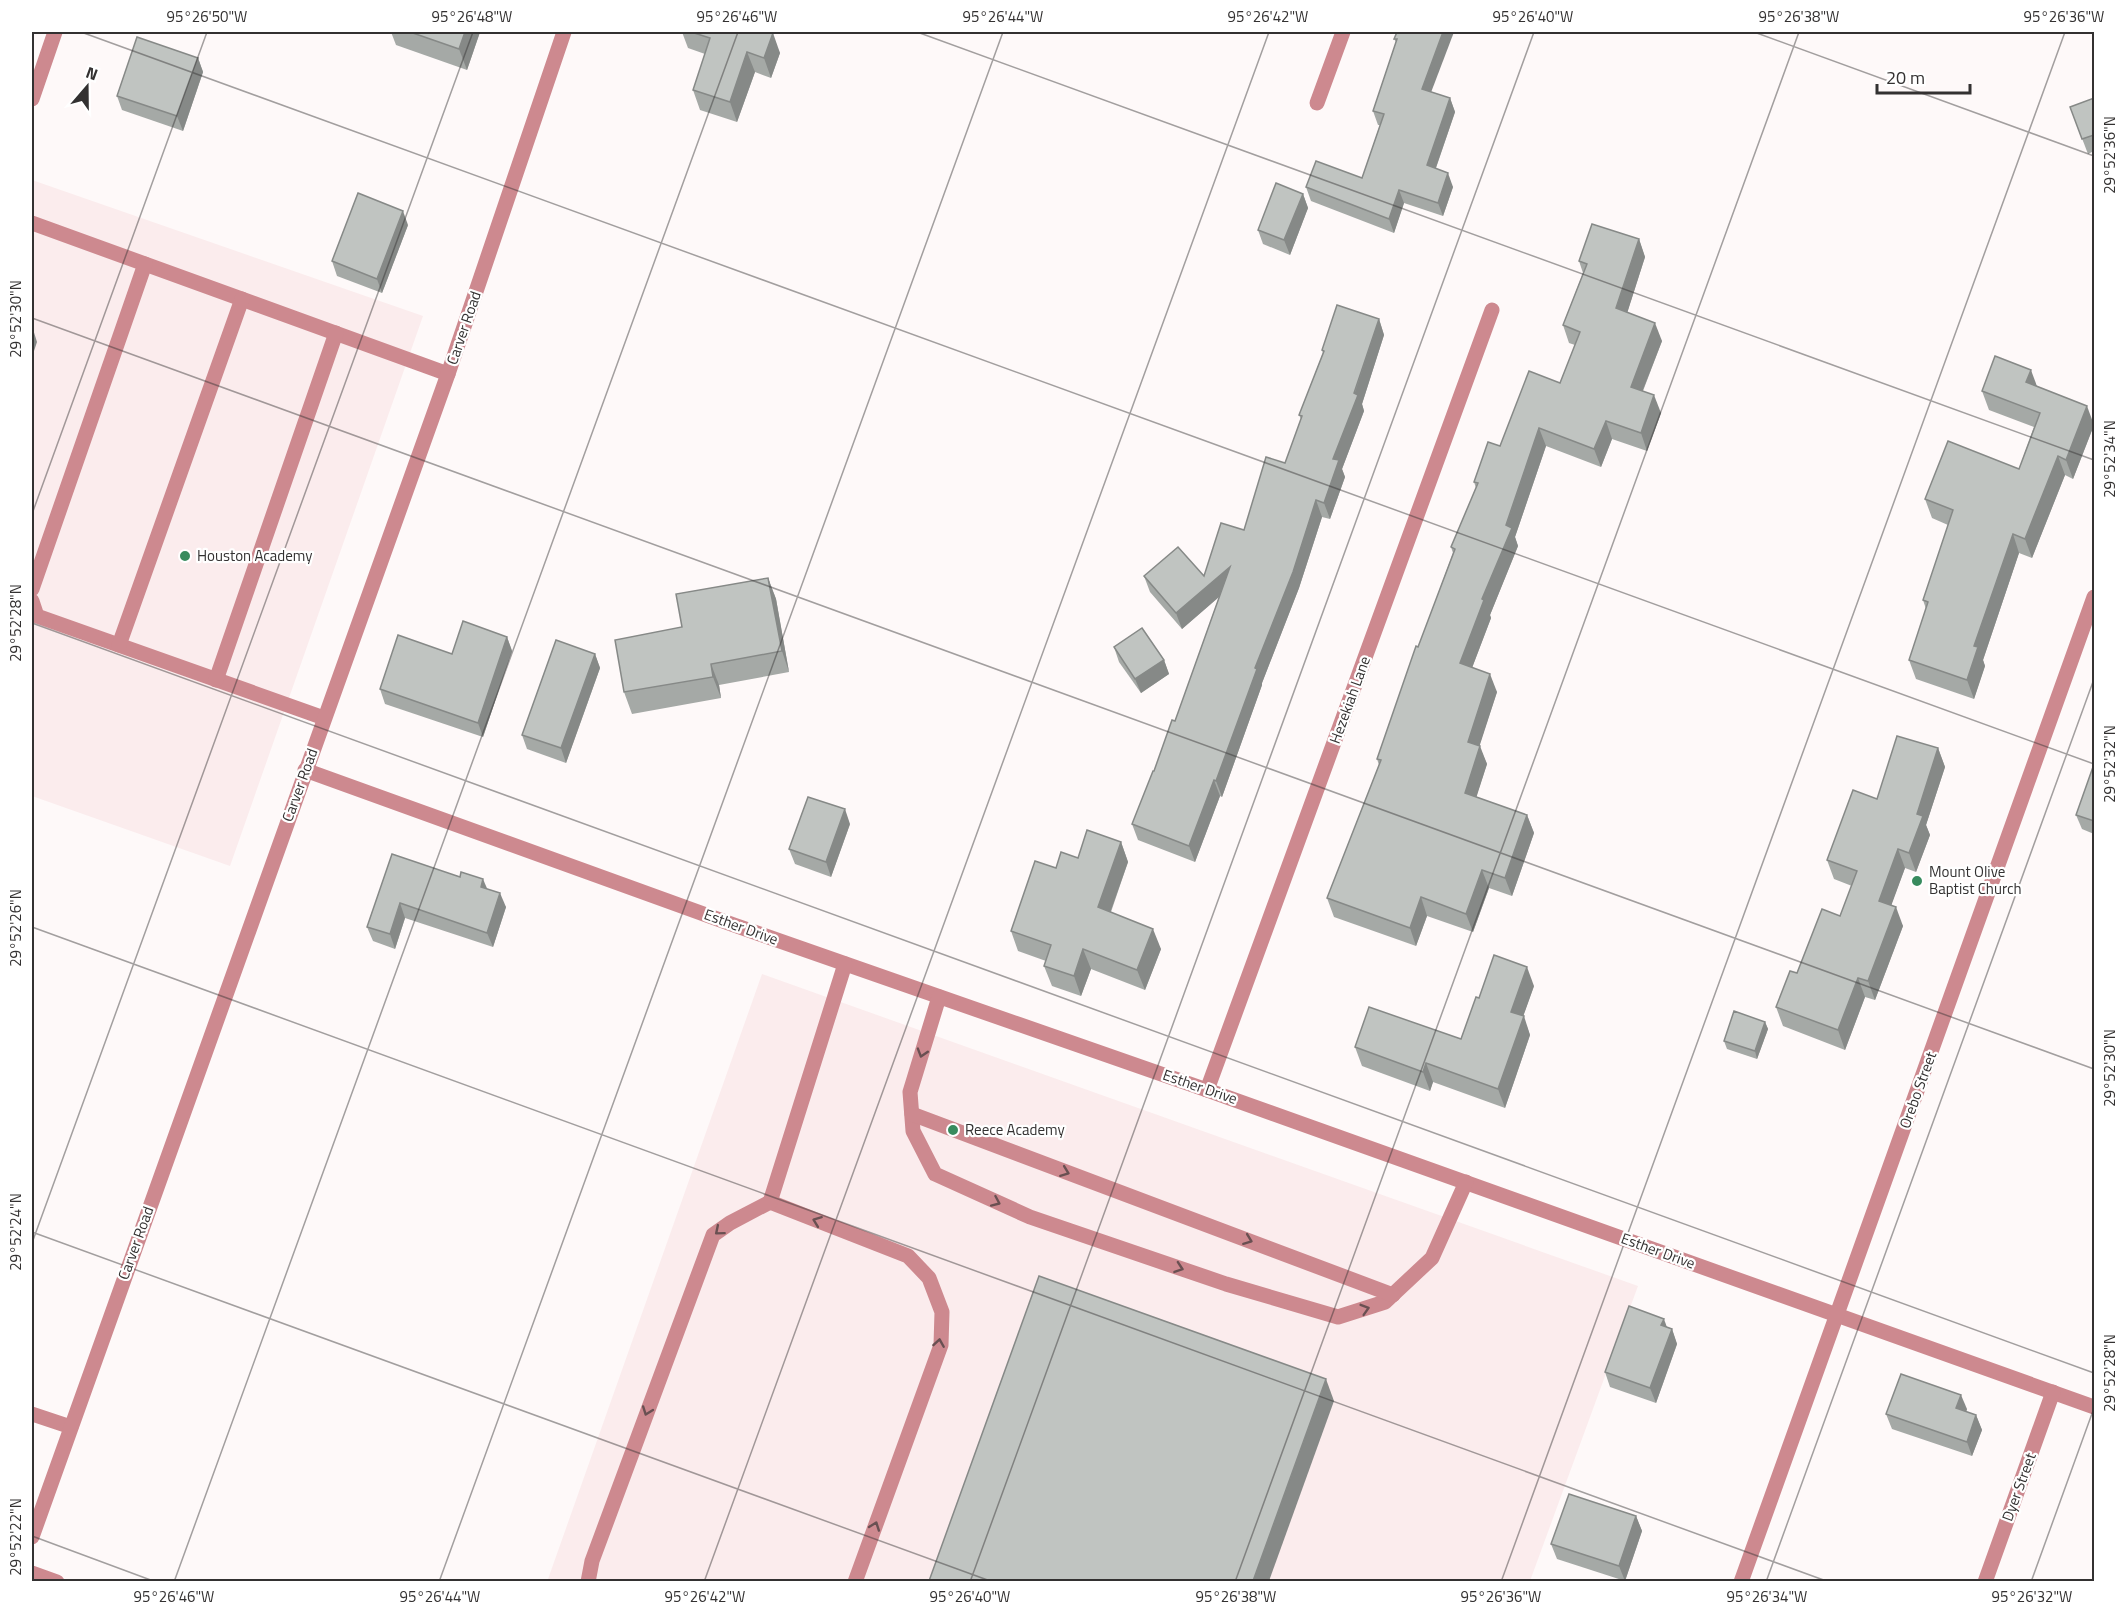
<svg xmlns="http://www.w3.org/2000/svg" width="2126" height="1613" viewBox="0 0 2126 1613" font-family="'Titillium Web',sans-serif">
	<rect width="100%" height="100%" fill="#fef9f9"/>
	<g fill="#fbeced">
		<path d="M32,180l391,136 -193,550 -198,-70z"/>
		<path d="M762,974l876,312 -108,295 -983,1z"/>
	</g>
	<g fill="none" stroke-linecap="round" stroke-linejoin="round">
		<g stroke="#cd898f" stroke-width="15">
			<path d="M32,99l23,-67"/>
			<path d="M1317,103l26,-71"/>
			<path d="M32,223l416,151"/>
			<path d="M32,589l113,-325"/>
			<path d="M32,601l5,15 287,102"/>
			<path d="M119,645l123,-346"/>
			<path d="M216,680l120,-347"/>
			<path d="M305,770l429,155 473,165 887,317"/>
			<path d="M939,997l-29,95 3,39 22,43 95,43 196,67 112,33 47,-15 47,-44 34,-76"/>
			<path d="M1207,1090l285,-780"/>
			<path d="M912,1114l481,181"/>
			<path d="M770,1202l138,54 21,22 13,34 -1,33 -86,237"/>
			<path d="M32,1414l39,13"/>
			<path d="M32,1537l416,-1163 116,-342"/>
			<path d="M32,1573l25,9"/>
			<path d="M588,1582l4,-21 121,-326 17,-12 40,-21 75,-238"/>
			<path d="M1741,1582l353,-985"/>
			<path d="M1985,1582l68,-190"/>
		</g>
	</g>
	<g fill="#a5a9a6">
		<path d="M391,32h89l-13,38 -71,-25z"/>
		<path d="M682,32h87l11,21 -9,25 -16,-6 -18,50 -37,-12 -7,-20 12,-36 -17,-6z"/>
		<path d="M1397,32l34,60 19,6 5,14 -19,56 17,19 -10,29 -39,-13 -10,30 -83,-32 -5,-14 56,-9 18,-53h-2l-5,-14 23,-69 -2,-3z"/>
		<path d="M198,58l5,14 -20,59 -61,-21 -5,-14z"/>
		<path d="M2094,98v53l-6,3 -18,-47z"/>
		<path d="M1303,194l5,14 -18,47 -27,-11 -5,-14z"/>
		<path d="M408,225l-26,68 -45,-17 -5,-15z"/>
		<path d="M1639,239l6,18 -18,56 35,28 -19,50 18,22 -14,38 -35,-12 -11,28 -55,-21 -31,91 3,9 -28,69 1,3 -19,50 25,24 -18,54 8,18 -11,33 51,18 7,18 -22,63 -23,-8 -16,44 -46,-16 -11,30 -82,-29 -7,-19 52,-133 -2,-6 76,-206 -2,-6 25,-59 -2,-6 26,-36 60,-63 15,-38 -6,-2 -6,-18 20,-52 -4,-12z"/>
		<path d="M1379,319l5,16 -22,69 2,7 -22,58 3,8 -15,42 -8,-2 -23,71 -37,95v2l-40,112 -2,-1 -25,66 -57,-22 -6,-16 43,-103 44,-124 -37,32 -32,-37 -6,-16h60l40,-46 41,-67 16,-44 -2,-4 24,-62 -1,-3z"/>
		<path d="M2037,387l57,38 -21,54 -8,-4 -33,83 -13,-5 -36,107 2,6 -11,33 -58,-20 -7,-19 17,-51 -3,-9 25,-75 -16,-7 -7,-19 94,-30 15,-42 -45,-17 -7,-19z"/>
		<path d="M768,578l8,21 13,73 -70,13 2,13 -89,16 -8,-22z"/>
		<path d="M507,637l5,14 -29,86 -98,-33 -5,-15 72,-35z"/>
		<path d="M1114,647l50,13 5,14 -28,19 -22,-31z"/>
		<path d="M595,654l5,14 -34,95 -39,-14 -5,-14z"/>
		<path d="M1938,748l7,19 -19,58 4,10 -14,37 -11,-4 -14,37 12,21 -28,74 -10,-3 -20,53 -62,-24 -7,-19 21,-34 43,-57 12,-30 -18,-7 -7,-19z"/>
		<path d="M2094,764v70l-12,-5 -6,-14z"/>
		<path d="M850,824l-19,53 -36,-13 -6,-15z"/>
		<path d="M1121,842l7,20 -17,50 50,37 -16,41 -54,-21 -10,27 -29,-10 -8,-20 2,-5 -28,-10 -7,-20 67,-73z"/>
		<path d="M392,854l95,35 19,18 -13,40 -88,-29 -10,31 -22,-8 -6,-14z"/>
		<path d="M1534,986l-11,30 7,19 -25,73 -72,-26 -3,9 -68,-25 -7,-19 106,-8 18,-41z"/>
		<path d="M1765,1022l3,7 -11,30 -30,-10 -3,-8z"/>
		<path d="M1667,1327l5,2 5,15 -21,59 -46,-16 -5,-15z"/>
		<path d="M1967,1409l-1,3 10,3 6,15 -10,26 -80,-27 -6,-15z"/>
		<path d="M1636,1516l6,15 -17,50 -68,-22 -6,-15z"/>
	</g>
	<g fill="#868987">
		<path d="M465,32h15l-13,38 -8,-21z"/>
		<path d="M1443,32h11l-27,71 -5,-14z"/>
		<path d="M773,33l7,20 -9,25 -7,-20z"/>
		<path d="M747,52l8,20 -18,50 -7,-20z"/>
		<path d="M198,58l5,14 -20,59 -6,-15z"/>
		<path d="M1450,98l5,14 -23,67 -5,-14z"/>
		<path d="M1448,173l5,14 -10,29 -5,-13z"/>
		<path d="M1399,190l5,13 -10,30 -5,-14z"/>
		<path d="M1303,194l5,14 -18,47 -6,-15z"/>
		<path d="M403,211l5,14 -26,68 -5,-14z"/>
		<path d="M1639,239l6,18 -22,69 -7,-18z"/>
		<path d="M1379,319l5,16 -22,69 2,7 -22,58 3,8 -15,42 -6,-16 9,-44z"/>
		<path d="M1655,323l7,18 -25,64 -6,-18z"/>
		<path d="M32,326l5,16 -5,15z"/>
		<path d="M2031,370l7,19 -12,-7z"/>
		<path d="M1654,395l7,18 -14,38 -6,-18z"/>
		<path d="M2087,406l7,19 -21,54 -7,-19z"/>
		<path d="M1606,421l6,18 -11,28 -7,-18z"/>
		<path d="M1539,428l7,18 -31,91 3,9 -28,69 1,3 -24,63 -7,-18z"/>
		<path d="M2058,456l7,19 -33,83 -7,-19z"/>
		<path d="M1316,500l6,17 -23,71 -37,95v2l-40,112 -6,-16 39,-113z"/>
		<path d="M2013,534l6,19 -36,107 2,6 -11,33 -7,-19 7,-34z"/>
		<path d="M1230,567l5,16 -53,46 -6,-16z"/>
		<path d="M768,578l8,21 13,73 -7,-21z"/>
		<path d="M507,637l5,14 -29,86 -5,-14z"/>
		<path d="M595,654l5,14 -34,95 -5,-15z"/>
		<path d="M1164,660l5,14 -28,19 -6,-14z"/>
		<path d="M711,664l8,21 2,13 -8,-21z"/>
		<path d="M1490,674l7,18 -22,68 -7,-18z"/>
		<path d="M1480,746l7,18 -15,47 -7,-18z"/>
		<path d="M1938,748l7,19 -19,58 4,10 -14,37 -7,-19 8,-39z"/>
		<path d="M1214,780l6,16 -25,66 -6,-16z"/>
		<path d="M845,809l5,15 -19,53 -5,-15z"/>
		<path d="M1527,815l7,18 -22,63 -7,-18z"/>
		<path d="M1121,842l7,20 -23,65 -7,-20z"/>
		<path d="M1898,849l7,19 -19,52 -7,-19z"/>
		<path d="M1482,870l7,18 -16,44 -7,-18z"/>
		<path d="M483,879l6,14 -8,-6z"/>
		<path d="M500,893l6,14 -13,40 -6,-14z"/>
		<path d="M1421,897l6,19 -11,30 -6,-18z"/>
		<path d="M400,903l5,15 -10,31 -5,-15z"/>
		<path d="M1896,907l7,19 -28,74 -7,-19z"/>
		<path d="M1153,929l8,20 -16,41 -8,-20z"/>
		<path d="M1083,949l8,20 -10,27 -7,-20z"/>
		<path d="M1527,967l7,19 -16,45 -7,-19z"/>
		<path d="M1858,978l7,19 -20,53 -7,-20z"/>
		<path d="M1524,1016l6,19 -25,73 -7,-19z"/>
		<path d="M1765,1022l3,7 -11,30 -2,-8z"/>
		<path d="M1426,1063l7,19 -3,9 -7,-19z"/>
		<path d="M1664,1319l5,14 -8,-8z"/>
		<path d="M1672,1329l5,15 -21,59 -6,-15z"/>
		<path d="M1326,1379l8,22 -65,180h-16z"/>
		<path d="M1961,1395l6,14 -5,14 -6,-15z"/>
		<path d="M1976,1415l6,15 -10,26 -5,-14z"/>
		<path d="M1636,1516l6,15 -17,50 -6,-15z"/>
	</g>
	<g fill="#c0c4c1" stroke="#868987" stroke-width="1.5">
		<path d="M410,32h55l-6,17z"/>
		<path d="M691,32h78l4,1 -9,25 -17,-6 -17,50 -37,-12 17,-52z"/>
		<path d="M1397,32h46l-21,57 28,9 -23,67 21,8 -10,30 -39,-13 -10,29 -83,-32 10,-26 46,17 22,-64 -11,-3 24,-72h-3z"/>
		<path d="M137,37l61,21 -21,58 -60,-20z"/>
		<path d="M2094,98v37l-12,4 -12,-32z"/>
		<path d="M1276,183l27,11 -19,46 -26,-10z"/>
		<path d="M358,193l45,18 -26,68 -45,-18z"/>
		<path d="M1592,224l47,15 -23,69 39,15 -24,64 23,8 -13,38 -35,-12 -12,28 -55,-21 -33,97 6,3 -30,71 2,1 -24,63 30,11 -22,68 12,4 -15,47 62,22 -22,63 -23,-8 -16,44 -45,-17 -11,31 -83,-30 54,-138 -4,-1 39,-113 2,1 37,-98 -4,-2 27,-64 -4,-1 14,-40 12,4 29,-75 31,12 20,-51 -17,-7 24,-61 -8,-3z"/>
		<path d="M1337,305l42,14 -25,74 4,2 -25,64 6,1 -15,43 -8,-3 -23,72 -38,96 2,1 -41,112 -2,-1 -25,66 -57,-22 21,-53h1l18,-51 3,1 55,-154 -54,46 -32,-37 34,-29 26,29 17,-53 23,7 22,-73 19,6 17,-47 -3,-1 25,-64 -2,-1z"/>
		<path d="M1995,356l36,14 -5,12 61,24 -21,54 -8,-4 -33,83 -12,-5 -39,112 4,1 -11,33 -58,-20 19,-58 -5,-2 30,-90 -28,-11 23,-58 71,28 21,-56 -58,-22z"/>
		<path d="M768,578l14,73 -71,13 2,13 -89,15 -9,-52 67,-13 -6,-33z"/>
		<path d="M463,621l44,16 -29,86 -98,-34 18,-54 54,19z"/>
		<path d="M1142,628l22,32 -29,19 -21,-32z"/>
		<path d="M556,640l39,14 -34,94 -39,-13z"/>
		<path d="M1897,736l41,12 -21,66 6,2 -14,37 -11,-4 -19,52 17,6 -28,74 -10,-3 -20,52 -62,-23 14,-36 7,2 25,-64 18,7 17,-45 -30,-11 26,-70 24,9z"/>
		<path d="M2094,764v57l-18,-6z"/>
		<path d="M808,797l37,12 -19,53 -37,-13z"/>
		<path d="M1087,830l34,12 -23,65 55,22 -16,41 -54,-21 -9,27 -30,-10 7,-21 -40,-14 24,-70 21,7 5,-16 17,6z"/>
		<path d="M392,854l68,23 1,-5 22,7 -2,8 19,6 -13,40 -87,-30 -10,31 -23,-7z"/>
		<path d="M1494,955l33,12 -16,45 13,4 -26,73 -72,-26 -3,9 -68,-25 14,-40 92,32 15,-42 3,1z"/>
		<path d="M1734,1011l31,11 -10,29 -31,-10z"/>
		<path d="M1039,1276l287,103 -73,202h-324z"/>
		<path d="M1629,1306l35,13 -3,6 11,4 -22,59 -45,-16z"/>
		<path d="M1901,1374l60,21 -5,13 20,7 -9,27 -81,-28z"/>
		<path d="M1569,1494l67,22 -17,50 -68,-22z"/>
	</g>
	<defs><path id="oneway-chevron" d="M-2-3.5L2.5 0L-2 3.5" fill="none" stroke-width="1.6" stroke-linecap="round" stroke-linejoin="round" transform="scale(1.5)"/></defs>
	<g stroke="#695052">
		<use href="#oneway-chevron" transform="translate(922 1053) rotate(107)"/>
		<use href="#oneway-chevron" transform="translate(1065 1172) rotate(21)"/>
		<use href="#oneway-chevron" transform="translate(996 1202) rotate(24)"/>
		<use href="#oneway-chevron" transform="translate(817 1221) rotate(-159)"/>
		<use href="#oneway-chevron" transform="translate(719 1231) rotate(140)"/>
		<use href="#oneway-chevron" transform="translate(1248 1240) rotate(21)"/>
		<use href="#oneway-chevron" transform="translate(1179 1268) rotate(19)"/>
		<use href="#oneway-chevron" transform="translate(1365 1309) rotate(-17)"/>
		<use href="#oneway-chevron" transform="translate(939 1343) rotate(-81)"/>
		<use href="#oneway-chevron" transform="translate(647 1411) rotate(110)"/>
		<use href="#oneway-chevron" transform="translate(875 1526) rotate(-70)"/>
	</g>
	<path fill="none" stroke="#333131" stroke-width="1.5" stroke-opacity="0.45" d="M81,32l2013,732M917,32l1177,428M1754,32l340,124M32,318l2062,751M32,514l175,-482M32,623l2062,750M32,927l1797,655M32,1232l961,350M32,1243l441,-1211M32,1536l124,46M174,1582l564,-1550M439,1582l564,-1550M704,1582l565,-1550M970,1582l564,-1550M1235,1582l564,-1550M1501,1582l564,-1550M1766,1582l328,-903M2031,1582l63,-174"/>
	<g fill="#388b5e" stroke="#fff" stroke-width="2">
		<circle cx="185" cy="556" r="6"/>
		<circle cx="1917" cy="881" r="6"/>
		<circle cx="953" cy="1130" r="6"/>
	</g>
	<g text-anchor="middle" stroke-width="4.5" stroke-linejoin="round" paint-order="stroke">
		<g font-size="15" fill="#333131" stroke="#fff">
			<text transform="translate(464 328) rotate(-71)" y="5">Carver Road</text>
			<text transform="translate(1350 700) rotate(-70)" y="5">Hezekiah Lane</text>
			<text transform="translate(300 785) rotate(-70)" y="5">Carver Road</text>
			<text transform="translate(741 927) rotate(20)" y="5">Esther Drive</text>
			<text transform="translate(1200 1087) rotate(19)" y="5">Esther Drive</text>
			<text transform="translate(1918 1090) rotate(-70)" y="5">Orebo Street</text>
			<text transform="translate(136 1243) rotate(-70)" y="5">Carver Road</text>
			<text transform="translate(1658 1251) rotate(20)" y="5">Esther Drive</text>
			<text transform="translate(2019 1487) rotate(-70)" y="5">Dyer Street</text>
		</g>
		<g font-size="15" fill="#333131" stroke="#fff" text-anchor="start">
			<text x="197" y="561">Houston Academy</text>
			<text x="1929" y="877">Mount Olive<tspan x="1929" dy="17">Baptist Church</tspan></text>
			<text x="965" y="1135">Reece Academy</text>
		</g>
	</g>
	<rect width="2126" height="1613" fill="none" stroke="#ffffff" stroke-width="66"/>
	<g transform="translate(87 87) rotate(20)" stroke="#ffffff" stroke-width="4.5" paint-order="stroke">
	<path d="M0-4.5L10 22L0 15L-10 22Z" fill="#333131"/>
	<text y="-9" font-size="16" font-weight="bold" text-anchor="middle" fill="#333131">N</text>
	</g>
	<path d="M1877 84v9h93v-9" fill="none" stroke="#333131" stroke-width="3"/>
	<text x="1886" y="84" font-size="18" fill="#333131" stroke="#ffffff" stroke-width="4.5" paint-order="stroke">20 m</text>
	<rect x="33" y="33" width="2060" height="1547" fill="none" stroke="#333131" stroke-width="2"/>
	<g font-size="15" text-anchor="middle" fill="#333131">
		<text x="207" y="22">95°26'50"W</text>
		<text x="472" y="22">95°26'48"W</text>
		<text x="737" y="22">95°26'46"W</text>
		<text x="1003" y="22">95°26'44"W</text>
		<text x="1268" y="22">95°26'42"W</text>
		<text x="1533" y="22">95°26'40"W</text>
		<text x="1799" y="22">95°26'38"W</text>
		<text x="2064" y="22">95°26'36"W</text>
		<text transform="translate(2110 155) rotate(-90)" y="5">29°52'36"N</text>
		<text transform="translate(16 319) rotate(-90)" y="5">29°52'30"N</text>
		<text transform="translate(2110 459) rotate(-90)" y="5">29°52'34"N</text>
		<text transform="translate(16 623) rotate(-90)" y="5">29°52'28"N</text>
		<text transform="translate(2110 764) rotate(-90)" y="5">29°52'32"N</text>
		<text transform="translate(16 928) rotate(-90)" y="5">29°52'26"N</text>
		<text transform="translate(2110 1068) rotate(-90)" y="5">29°52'30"N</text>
		<text transform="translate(16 1232) rotate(-90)" y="5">29°52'24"N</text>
		<text transform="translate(2110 1373) rotate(-90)" y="5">29°52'28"N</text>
		<text transform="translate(16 1537) rotate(-90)" y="5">29°52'22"N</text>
		<text x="174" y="1602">95°26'46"W</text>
		<text x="440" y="1602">95°26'44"W</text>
		<text x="705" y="1602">95°26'42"W</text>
		<text x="970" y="1602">95°26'40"W</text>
		<text x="1236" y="1602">95°26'38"W</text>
		<text x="1501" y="1602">95°26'36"W</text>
		<text x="1767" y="1602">95°26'34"W</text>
		<text x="2032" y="1602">95°26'32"W</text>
	</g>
</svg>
